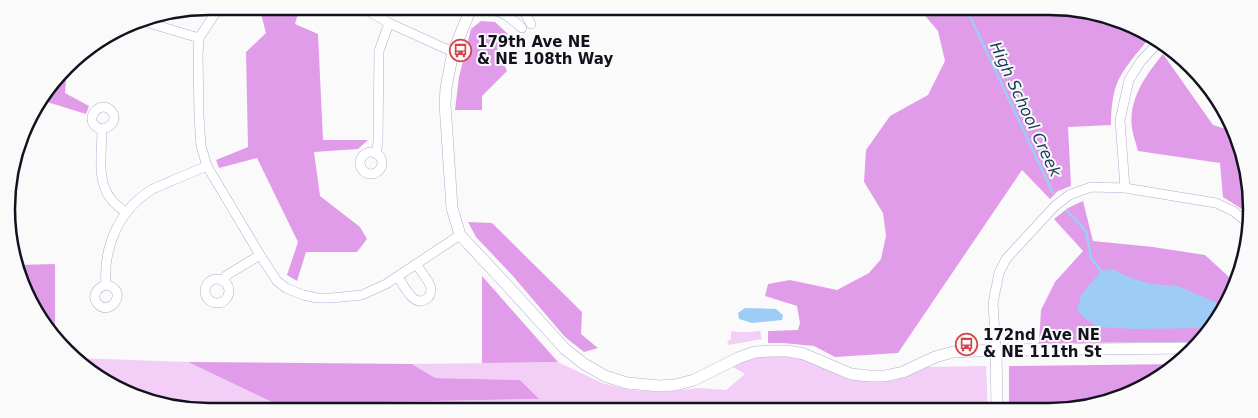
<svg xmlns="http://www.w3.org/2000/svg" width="1258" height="418" viewBox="0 0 1258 418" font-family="'DejaVu Sans',sans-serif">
	<rect width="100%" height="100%" fill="#fafafa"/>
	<g fill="#f3cff7">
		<path d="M733,331c9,3 18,0 27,0l2,8 -33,6 -2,-3 4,-3v-7z"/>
		<path d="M776,354l35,7 52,19 30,1 34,-14 59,-1 2,44 -779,2 -52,-7 -61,-28 -20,-19 112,4 88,42 262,-5 -18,-19 -86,-2 -22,-14 146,-2 44,21 28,7 34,2 34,-4 28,2 19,-16 -12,-7 9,-7z"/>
	</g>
	<g fill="#e19ce9">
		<path d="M259,6h41l-5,18 23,10 5,106h45l-10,9 -44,3 6,44 40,31 7,12 -10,13h-51l-9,29 -10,-6 11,-33 -41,-84 -38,10 -3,-8 32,-13 -2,-95 20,-19z"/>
		<path d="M917,6h132l52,7 36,18 10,10c-10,12 -26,30 -31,45 -4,12 -5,26 -5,39l-43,2 3,59 -13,5 -8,8 -28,-29 -124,183 -63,4 -21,-11 -31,-3h-15v-12l30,-1 2,-7 -3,-17 -32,-10 3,-12 22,-4 47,10 32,-17 12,-14 5,-23 -3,-23 -19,-31 2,-32 24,-34 38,-21 17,-34 -7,-30z"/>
		<path d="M481,21l14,1 13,12 -11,13 10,24 -25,25v14h-27l4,-33 12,-48z"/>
		<path d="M1163,54l50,71 19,6 18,51 -2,31 -25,-16 -3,-34 -82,-12c-2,-8 -5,-15 -6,-23 -4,-29 14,-53 31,-74z"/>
		<path d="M67,68l-2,25 24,13 -3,8 -39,-12v-9z"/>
		<path d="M1083,201l10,40 60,6 52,8 23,21 7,9 -11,26 -25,31 -160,1 2,-33 14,-28 28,-31 -29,-32 14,-11z"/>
		<path d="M468,222l24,1 90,89 -1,22 17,14 -14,4 -19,-15 -53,-62 -36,-38z"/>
		<path d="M55,264v73c-7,-8 -21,-21 -22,-32 0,-7 3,-12 -2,-19 -6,-8 -16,-9 -14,-21z"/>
		<path d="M482,276l76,86 -76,1z"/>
		<path d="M188,362l224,2 23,14 85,2 19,19 -263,5z"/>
		<path d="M1179,364l-41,27 -62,19h-67v-44z"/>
	</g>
	<g fill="#9dccf7">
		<path d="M1113,269l13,7 24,8 28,2 37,16 6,12 -10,14 -77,1 -36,-2 -16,-11 -5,-7 5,-15 19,-23z"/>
		<path d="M745,308l31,1 7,6 -1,5 -30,3 -13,-4 -1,-6z"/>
	</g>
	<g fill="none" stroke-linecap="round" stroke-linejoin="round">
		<g stroke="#9dccf7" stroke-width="2.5">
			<path d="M965,6l88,187"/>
			<path d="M1067,211l19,20 5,27 10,13"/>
		</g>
		<defs>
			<g id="street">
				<path d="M360,6l29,17 64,29"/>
				<path d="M478,6c20,4 29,8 44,22"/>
				<path d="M521,6l10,18"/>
				<path d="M143,19l6,4 50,15 21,-32"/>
				<path d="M199,38l-1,17 1,61 2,30 6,20 53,89 17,26 9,7 17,7 14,3h14l31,-3 24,-11 74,-49"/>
				<path d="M102,129c-23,-6 -1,-33 10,-17 6,8 -2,16 -10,17 0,22 -6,52 9,70 3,5 10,9 15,14"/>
				<circle cx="371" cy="163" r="11"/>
				<path d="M376,154l2,-12 1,-91 10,-28"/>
				<path d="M1125,188l-5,-68 9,-40 12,-19 18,-19"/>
				<path d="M398,277c6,8 15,31 28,22 4,-2 5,-7 5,-11 -1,-6 -11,-18 -15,-24"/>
				<circle cx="217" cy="291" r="12"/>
				<path d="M222,281l5,-6 33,-20"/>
				<path d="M106,285c24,4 4,34 -9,18 -6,-8 1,-16 9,-18 -3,-38 13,-76 47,-96 6,-3 12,-5 18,-8 12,-5 24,-10 36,-15"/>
				<path d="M996,350l-3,-47 6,-30 7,-14 49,-53 14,-11 22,-8 34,1 91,15 17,8 14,11"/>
			</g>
			<g id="secondary">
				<path d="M472,6l-19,46 -7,36 -1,16 7,104 8,27 45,48 60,66 19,15 21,12 22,7 33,3 15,-1 19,-5 44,-22 17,-6 16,-1h17l16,3 47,20 18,2h16l18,-4 32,-15 18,-5 43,-2 198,-2"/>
				<path d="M996,350l1,60"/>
			</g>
		</defs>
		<use href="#street" stroke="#aeafd2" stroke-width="10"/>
		<use href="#secondary" stroke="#aeafd2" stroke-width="12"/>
		<use href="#street" stroke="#fff" stroke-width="9"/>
		<use href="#secondary" stroke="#fff" stroke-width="11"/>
	</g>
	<defs>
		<symbol id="bus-ring" viewBox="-11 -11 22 22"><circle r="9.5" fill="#fafafa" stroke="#d4444c" stroke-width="1.5"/><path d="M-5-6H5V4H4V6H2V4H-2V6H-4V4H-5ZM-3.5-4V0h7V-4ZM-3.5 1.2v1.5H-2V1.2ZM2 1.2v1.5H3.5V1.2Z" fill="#d4444c"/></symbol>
	</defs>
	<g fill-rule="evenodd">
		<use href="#bus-ring" x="448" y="38" width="25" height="25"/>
		<use href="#bus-ring" x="954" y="332" width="25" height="25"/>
	</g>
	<g text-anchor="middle" stroke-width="4" stroke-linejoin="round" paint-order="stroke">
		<g font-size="15" font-weight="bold" fill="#12121f" stroke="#fafafa" text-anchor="start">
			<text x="477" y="47">179th Ave NE<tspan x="477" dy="17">&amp; NE 108th Way</tspan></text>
			<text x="983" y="340">172nd Ave NE<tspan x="983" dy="17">&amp; NE 111th St</tspan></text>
		</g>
		<g font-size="16" font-style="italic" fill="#173955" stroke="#fafafa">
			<text transform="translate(1026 109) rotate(65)" y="6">High School Creek</text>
		</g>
	</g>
	<path d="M0 0H1258V418H0ZM209 15H1049A194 194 0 0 1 1243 209V209A194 194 0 0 1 1049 403H209A194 194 0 0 1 15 209V209A194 194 0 0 1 209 15Z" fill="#fafafa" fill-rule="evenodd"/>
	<path fill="none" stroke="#12121f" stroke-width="2.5" d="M209 15H1049A194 194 0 0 1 1243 209V209A194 194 0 0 1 1049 403H209A194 194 0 0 1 15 209V209A194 194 0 0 1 209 15Z"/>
</svg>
